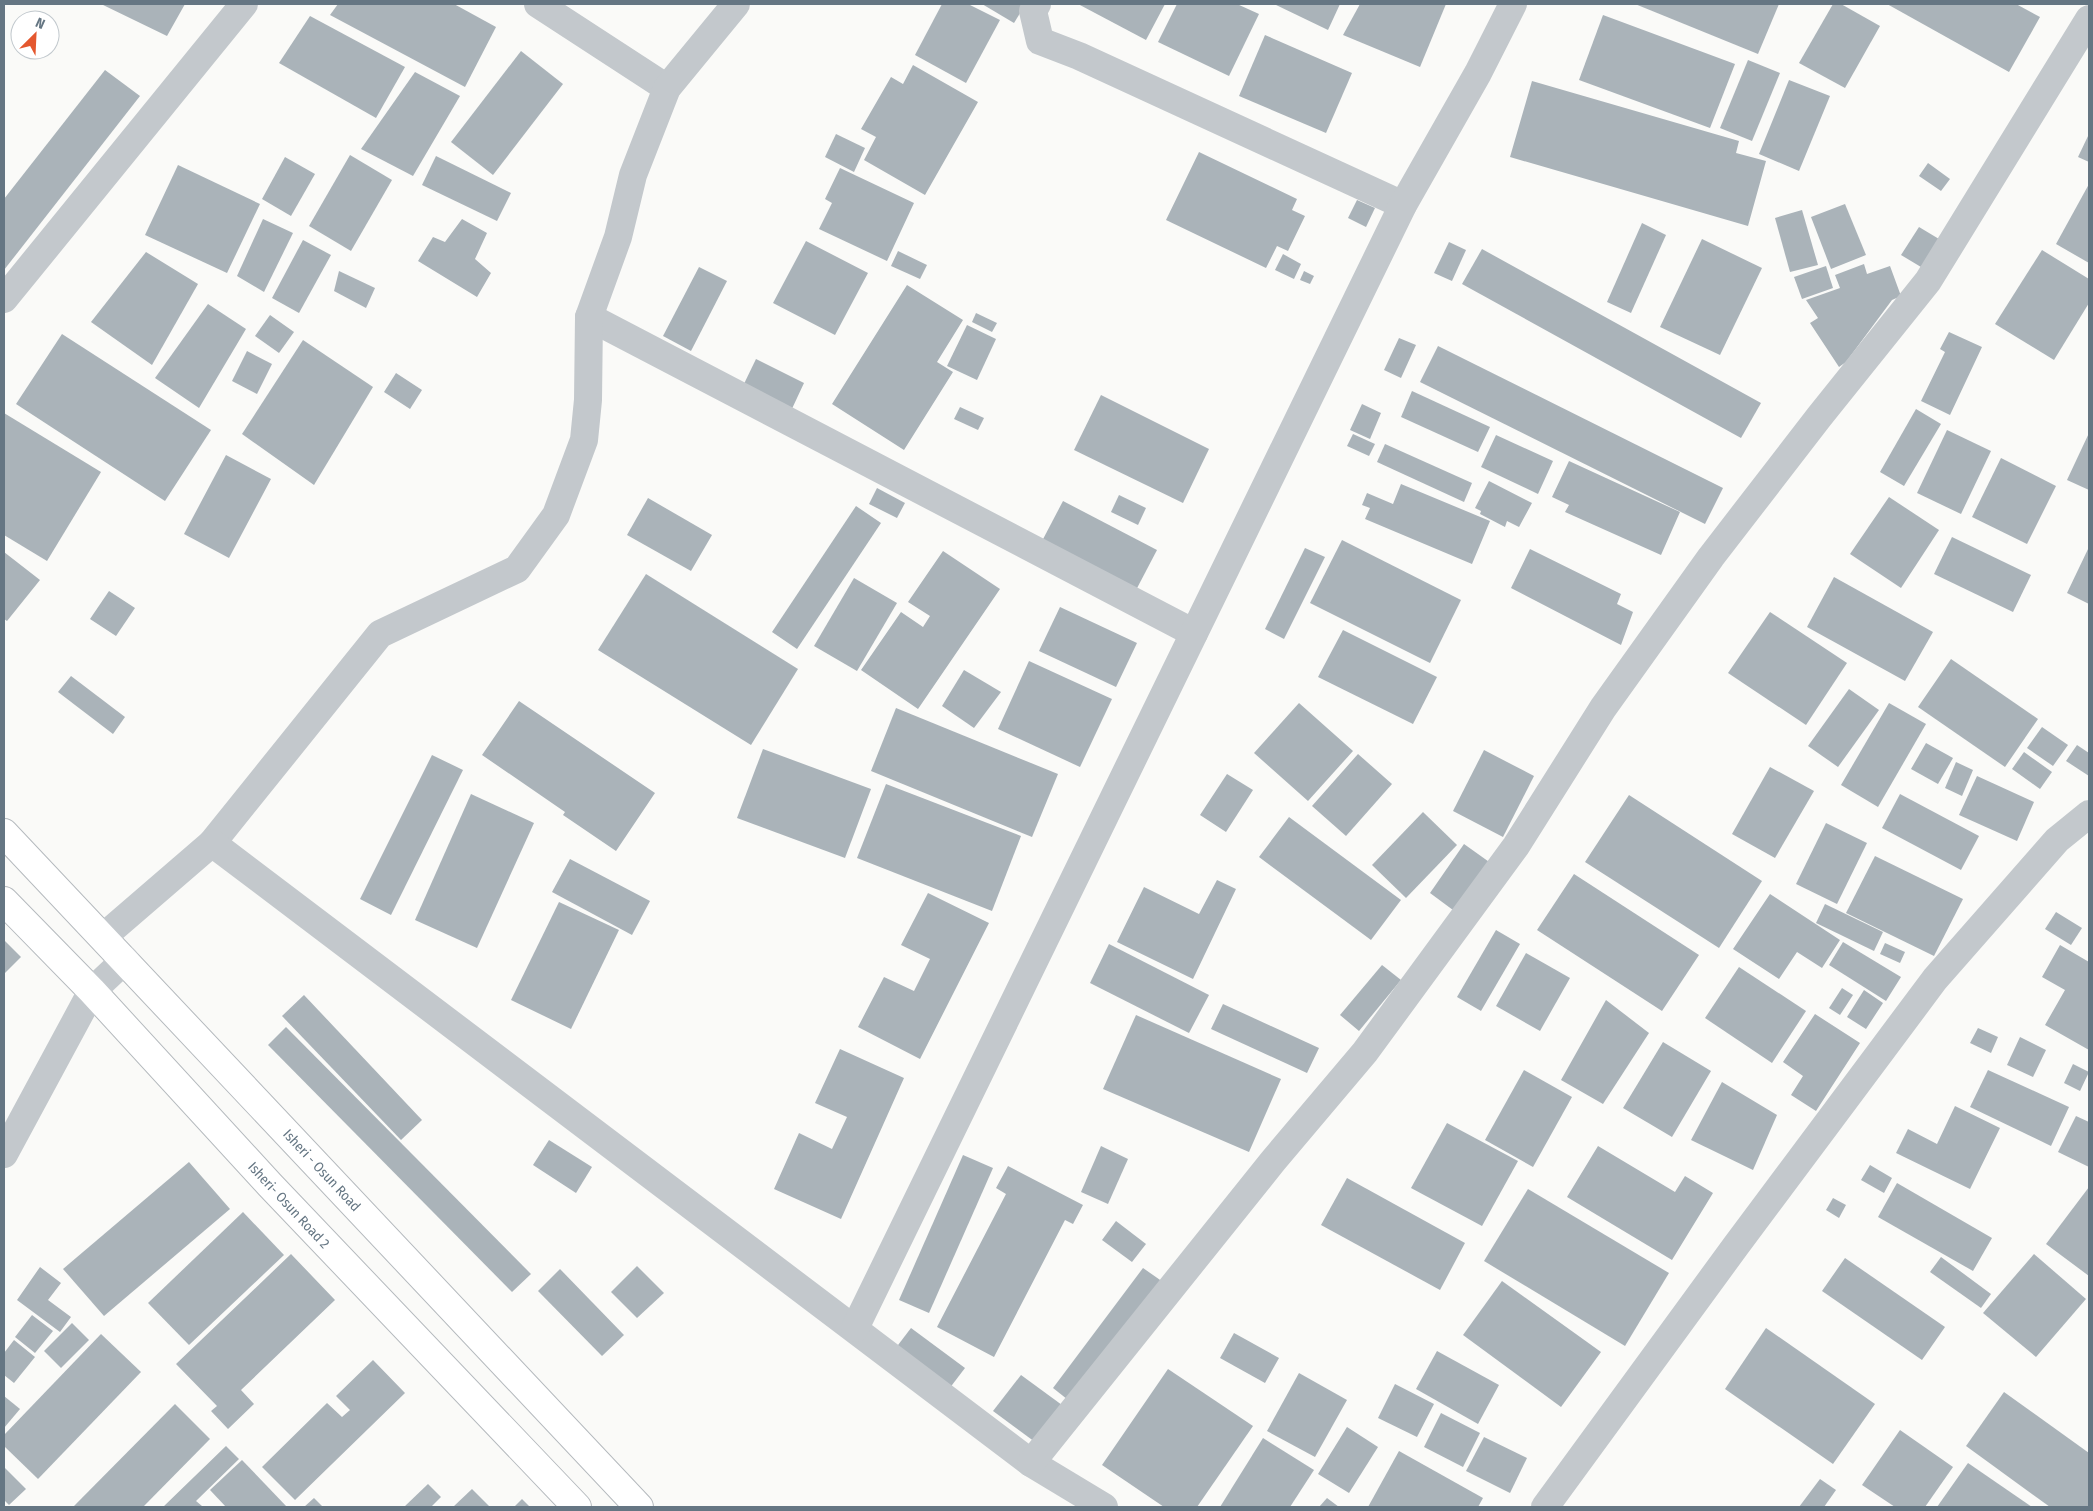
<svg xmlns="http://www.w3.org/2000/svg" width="2093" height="1511" viewBox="0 0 2093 1511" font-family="'Fira Sans Condensed',sans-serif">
	<rect width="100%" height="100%" fill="#fafaf8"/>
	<g fill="#aab3b9">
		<path d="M101,4h84l-18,32z"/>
		<path d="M338,4h116l42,23 -31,60 -135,-72z"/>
		<path d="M942,4h26l32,16 -34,63 -51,-28z"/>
		<path d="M982,4h41l2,1 -11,18z"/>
		<path d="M1078,4h87l-19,36z"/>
		<path d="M1177,4h60l22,10 -30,62 -71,-34z"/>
		<path d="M1274,4h66l-12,26z"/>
		<path d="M1360,4h86l-26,63 -77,-32z"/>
		<path d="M1635,4h144l-21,50z"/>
		<path d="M1833,4h8l39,22 -35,62 -46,-25z"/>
		<path d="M1887,4h129l24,13 -31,55z"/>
		<path d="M1603,15l132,49 -25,64 -131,-48z"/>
		<path d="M310,16l95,51 -29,51 -97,-55z"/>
		<path d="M1265,35l87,38 -26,60 -87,-37z"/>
		<path d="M521,51l42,33 -70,91 -42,-33z"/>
		<path d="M1748,60l32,13 -28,68 -32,-13z"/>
		<path d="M913,65l65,37 -53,93 -61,-35 12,-23 -15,-8 30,-52 12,7z"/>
		<path d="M105,70l35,26 -136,174v-71z"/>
		<path d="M415,72l45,24 -47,80 -52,-27z"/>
		<path d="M1789,80l41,16 -31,75 -40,-17z"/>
		<path d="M1532,81l207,60 -3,12 30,8 -18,65 -238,-69z"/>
		<path d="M836,134l29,14 -11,24 -29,-15z"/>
		<path d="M2089,134v28l-11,-5z"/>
		<path d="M1199,152l98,47 -5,11 13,6 -17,35 -11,-5 -11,22 -100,-48z"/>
		<path d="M350,155l42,25 -41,71 -42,-25z"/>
		<path d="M436,156l75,37 -14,28 -75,-36z"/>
		<path d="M285,157l30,17 -24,42 -29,-17z"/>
		<path d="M1928,163l22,16 -9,12 -22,-15z"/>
		<path d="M178,165l82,39 -33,69 -82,-38z"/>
		<path d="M840,168l74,35 -27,58 -68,-32 13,-26 -7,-4z"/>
		<path d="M2089,184v79l-33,-19z"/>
		<path d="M1357,200l18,8 -9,19 -18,-9z"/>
		<path d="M1845,204l21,51 -35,14 -20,-52z"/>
		<path d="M1802,210l16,55 -28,7 -15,-54z"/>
		<path d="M263,219l30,14 -29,59 -27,-16z"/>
		<path d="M462,219l25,14 -12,26 16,14 -14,24 -59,-36 15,-24 12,5z"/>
		<path d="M1642,223l24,12 -35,78 -24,-11z"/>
		<path d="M1919,227l20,12 -18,28 -20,-12z"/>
		<path d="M1702,239l60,29 -42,87 -60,-28z"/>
		<path d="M303,240l28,15 -32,58 -27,-15z"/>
		<path d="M806,241l62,32 -33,62 -62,-32z"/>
		<path d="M1449,242l17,8 -14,31 -18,-8z"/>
		<path d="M1482,249l279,154 -20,35 -279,-154z"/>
		<path d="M2042,250l47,29v24l-35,57 -59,-36z"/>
		<path d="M898,251l29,14 -7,14 -29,-13z"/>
		<path d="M146,252l52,32 -46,81 -61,-43z"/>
		<path d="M1283,254l18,10 -7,15 -19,-9z"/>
		<path d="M1864,264l3,10 23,-8 11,30 -9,4 -46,62 -7,5 -29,-44 8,-5 -12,-18 34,-12 -5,-13z"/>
		<path d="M1826,266l7,22 -31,11 -8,-22z"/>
		<path d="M699,267l28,14 -36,70 -28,-15z"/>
		<path d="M339,271l36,17 -9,20 -32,-17z"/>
		<path d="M1304,271l10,5 -4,8 -10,-4z"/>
		<path d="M907,285l56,35 -26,42 16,10 -49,78 -72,-46z"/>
		<path d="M208,304l38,25 -47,79 -44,-30z"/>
		<path d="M976,313l21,10 -5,9 -20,-10z"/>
		<path d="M270,315l24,17 -15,21 -24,-17z"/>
		<path d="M967,325l29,14 -19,41 -30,-14z"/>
		<path d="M1949,332l33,15 -32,68 -29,-14 24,-49 -5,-3z"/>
		<path d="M62,334l149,96 -46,71 -149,-97z"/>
		<path d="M1399,338l17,7 -15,33 -17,-8z"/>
		<path d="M303,340l70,47 -59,98 -72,-51z"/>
		<path d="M1438,346l285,142 -18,36 -285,-142z"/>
		<path d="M247,351l25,13 -15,30 -25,-13z"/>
		<path d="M756,359l48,24 -14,30 -49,-23z"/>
		<path d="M396,373l26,17 -12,19 -26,-17z"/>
		<path d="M1412,391l78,36 -12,25 -77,-35z"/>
		<path d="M1101,395l108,54 -26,54 -109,-53z"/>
		<path d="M1362,404l19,9 -11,26 -20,-9z"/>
		<path d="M960,407l24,11 -6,12 -24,-11z"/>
		<path d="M1916,409l25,15 -37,62 -24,-14z"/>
		<path d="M4,413l97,59 -54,89 -43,-26z"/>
		<path d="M1947,430l44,21 -30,63 -44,-21z"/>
		<path d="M2089,433v57l-22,-10z"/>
		<path d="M1353,434l22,10 -6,12 -22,-10z"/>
		<path d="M1496,435l57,26 -15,33 -57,-27z"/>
		<path d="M1385,444l87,39 -8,19 -87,-40z"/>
		<path d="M226,455l45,24 -42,79 -45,-24z"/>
		<path d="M2001,458l55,28 -29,58 -55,-27z"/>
		<path d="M1569,461l111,51 -19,43 -96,-43 4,-7 -17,-8z"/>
		<path d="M1489,481l43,22 -13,24 -12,-6 -2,6 -25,-13 1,-3 -6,-3z"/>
		<path d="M1401,484l89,37 -18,43 -107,-45 5,-11 -8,-3 5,-12 26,11z"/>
		<path d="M877,488l28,15 -8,15 -28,-14z"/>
		<path d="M1119,495l27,13 -8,17 -27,-13z"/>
		<path d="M1889,497l50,33 -38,58 -51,-34z"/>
		<path d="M648,498l64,37 -21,36 -64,-36z"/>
		<path d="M1063,501l94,49 -22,42 -94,-49z"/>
		<path d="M856,506l25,17 -84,126 -25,-17z"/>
		<path d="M1952,537l79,38 -18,37 -79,-38z"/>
		<path d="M1342,540l119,60 -31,63 -120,-60z"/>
		<path d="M2089,547v57l-22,-11z"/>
		<path d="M1305,548l20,9 -41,82 -19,-10z"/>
		<path d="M1530,549l91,45 -4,10 16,8 -12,33 -110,-57z"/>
		<path d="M943,551l57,38 -82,120 -57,-39 40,-58 22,15 7,-11 -22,-14z"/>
		<path d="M4,552l36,28 -33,41 -3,-2z"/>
		<path d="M646,574l152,95 -47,76 -153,-95z"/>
		<path d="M1834,577l99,55 -28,49 -98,-54z"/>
		<path d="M854,578l43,25 -40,68 -43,-25z"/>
		<path d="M109,591l26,17 -19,28 -26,-17z"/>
		<path d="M1060,607l77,36 -21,44 -77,-36z"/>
		<path d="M1770,612l77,51 -41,62 -78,-52z"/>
		<path d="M1343,630l94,47 -24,47 -95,-47z"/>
		<path d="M1951,659l87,60 -33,48 -87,-60z"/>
		<path d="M1029,661l83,38 -32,68 -82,-38z"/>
		<path d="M964,670l37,22 -27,36 -32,-22z"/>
		<path d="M71,676l54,41 -12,17 -55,-42z"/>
		<path d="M1849,689l30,21 -41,57 -30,-21z"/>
		<path d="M519,701l136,92 -39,58 -53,-36 2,-3 -83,-57z"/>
		<path d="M1299,703l54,48 -45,50 -54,-48z"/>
		<path d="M1889,703l37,21 -48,83 -37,-22z"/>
		<path d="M896,708l162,66 -26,63 -161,-66z"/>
		<path d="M2042,727l26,18 -15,21 -26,-18z"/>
		<path d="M1926,743l27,15 -15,26 -27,-15z"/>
		<path d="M2077,745l12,8v23l-23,-15z"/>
		<path d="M763,749l108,40 -26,69 -108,-40z"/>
		<path d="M1484,750l50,26 -31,61 -50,-26z"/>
		<path d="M2024,752l28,20 -12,17 -28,-20z"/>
		<path d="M1358,754l34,30 -46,52 -34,-30z"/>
		<path d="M432,755l31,15 -72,145 -31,-16z"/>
		<path d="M1956,762l17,8 -11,26 -17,-8z"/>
		<path d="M1770,767l44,24 -39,67 -43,-24z"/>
		<path d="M1227,774l26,16 -27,42 -26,-17z"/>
		<path d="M1977,776l57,26 -17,39 -58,-26z"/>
		<path d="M886,784l135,52 -29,75 -135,-53z"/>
		<path d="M471,794l63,29 -57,125 -62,-28z"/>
		<path d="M1900,794l79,42 -18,34 -79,-42z"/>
		<path d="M1629,795l133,86 -43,67 -134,-86z"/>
		<path d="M1423,812l34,33 -51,53 -34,-33z"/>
		<path d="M1289,817l112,83 -30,40 -112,-83z"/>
		<path d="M1826,823l41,20 -30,61 -41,-20z"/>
		<path d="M1464,844l28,20 -35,49 -27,-20z"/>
		<path d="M1875,856l88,43 -29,57 -88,-43z"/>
		<path d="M570,859l80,42 -18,34 -80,-43z"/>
		<path d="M1574,874l125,81 -37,56 -125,-81z"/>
		<path d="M1217,880l19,9 -43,90 -76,-37 27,-55 55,27z"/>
		<path d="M928,893l61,30 -69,136 -62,-32 26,-50 30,14 16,-32 -29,-14z"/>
		<path d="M1770,894l70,46 -18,28 -25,-16 -18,27 -46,-30z"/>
		<path d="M559,902l60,28 -48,99 -60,-29z"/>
		<path d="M1825,904l58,28 -9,19 -58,-28z"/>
		<path d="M2056,912l26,16 -11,17 -26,-16z"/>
		<path d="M1496,930l24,14 -39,67 -24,-14z"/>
		<path d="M4,940l17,17 -17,17z"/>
		<path d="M1843,942l58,35 -15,24 -57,-36z"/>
		<path d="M1885,943l20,9 -5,11 -20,-9z"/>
		<path d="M1109,944l100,51 -20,38 -99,-50z"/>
		<path d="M2060,945l29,17v88l-44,-25 20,-35 -23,-13z"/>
		<path d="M1526,953l44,25 -30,53 -44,-25z"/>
		<path d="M1382,965l19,15 -42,51 -19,-16z"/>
		<path d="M1739,967l67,44 -34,52 -67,-45z"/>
		<path d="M1842,988l11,7 -13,20 -11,-7z"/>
		<path d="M1864,990l19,13 -17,26 -19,-12z"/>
		<path d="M304,995l118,125 -21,20 -119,-124z"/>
		<path d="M1606,1000l43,33 -46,71 -42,-24z"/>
		<path d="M1223,1004l96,44 -12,25 -96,-44z"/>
		<path d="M1815,1014l45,29 -44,68 -25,-16 12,-19 -20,-14z"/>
		<path d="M1136,1015l145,64 -32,73 -146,-63z"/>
		<path d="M286,1027l245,247 -19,18 -244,-247z"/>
		<path d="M1978,1028l20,9 -7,16 -21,-10z"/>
		<path d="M2020,1037l26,13 -13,27 -26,-12z"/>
		<path d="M1663,1042l48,29 -39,66 -49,-29z"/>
		<path d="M840,1049l64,29 -63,141 -67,-30 25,-56 33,16 15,-32 -32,-14z"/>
		<path d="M2073,1064l16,8 -9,19 -16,-8z"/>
		<path d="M1524,1070l48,27 -39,70 -48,-27z"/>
		<path d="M1988,1070l81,37 -18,39 -81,-39z"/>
		<path d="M1722,1082l55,33 -24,55 -62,-30z"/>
		<path d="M1955,1106l45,22 -30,61 -74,-36 12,-24 29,15z"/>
		<path d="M2076,1116l13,6v45l-31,-15z"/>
		<path d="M1447,1123l71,38 -36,65 -71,-38z"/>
		<path d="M549,1140l43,27 -16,26 -43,-28z"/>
		<path d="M1101,1146l27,13 -20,45 -27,-12z"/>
		<path d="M1598,1146l77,46 10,-16 28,17 -41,67 -105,-63z"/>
		<path d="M963,1155l30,13 -64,145 -30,-13z"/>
		<path d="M189,1162l41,47 -126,107 -41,-47z"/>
		<path d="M1870,1165l22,13 -8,15 -23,-13z"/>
		<path d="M1008,1166l75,39 -10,19 -8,-4 -71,137 -57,-30 69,-133 -10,-6z"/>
		<path d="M1347,1178l118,65 -25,47 -119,-65z"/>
		<path d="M1897,1183l95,55 -19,33 -95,-54z"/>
		<path d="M2089,1187v89l-43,-32z"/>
		<path d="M1528,1189l141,84 -44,73 -141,-85z"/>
		<path d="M1833,1198l13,7 -7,13 -13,-8z"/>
		<path d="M243,1212l41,43 -95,90 -41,-42z"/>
		<path d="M1116,1221l30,23 -14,18 -30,-22z"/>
		<path d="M291,1254l44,46 -94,90 13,14 -26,25 -17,-18 6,-5 -41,-42z"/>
		<path d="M2034,1254l52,45 -50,58 -53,-44z"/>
		<path d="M1941,1257l50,37 -10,14 -51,-36z"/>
		<path d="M1845,1258l100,69 -23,33 -100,-69z"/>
		<path d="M637,1266l27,27 -27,25 -26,-26z"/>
		<path d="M40,1267l21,16 -13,17 23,17 -11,15 -43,-32z"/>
		<path d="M1143,1268l20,14 -91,121 -19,-15z"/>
		<path d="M560,1269l64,66 -22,21 -64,-65z"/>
		<path d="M1502,1281l99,71 -40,55 -98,-72z"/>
		<path d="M32,1315l21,16 -18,22 -20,-16z"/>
		<path d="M72,1323l17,17 -28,28 -17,-17z"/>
		<path d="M911,1328l54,40 -16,21 -54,-40z"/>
		<path d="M1766,1328l109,76 -42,60 -108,-75z"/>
		<path d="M1234,1333l45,25 -14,25 -45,-25z"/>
		<path d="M101,1334l40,38 -103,107 -34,-33v-11z"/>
		<path d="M14,1340l21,17 -21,26 -10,-8v-22z"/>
		<path d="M1437,1351l62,34 -21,39 -62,-35z"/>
		<path d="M373,1360l32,33 -110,107 -33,-33 65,-64 15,14 8,-7 -14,-14z"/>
		<path d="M1168,1369l85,57 -56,81h-33l-62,-42z"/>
		<path d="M1299,1373l48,27 -32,57 -48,-26z"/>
		<path d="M1021,1375l41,30 -27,37 -42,-31z"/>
		<path d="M1395,1384l39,20 -17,33 -39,-19z"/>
		<path d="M2004,1392l85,61v54h-39l-84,-61z"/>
		<path d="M4,1396l16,13 -16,19z"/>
		<path d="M175,1404l35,35 -67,68h-70z"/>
		<path d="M1441,1413l39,20 -17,34 -39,-20z"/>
		<path d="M1347,1427l31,20 -29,46 -31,-19z"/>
		<path d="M1900,1430l53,37 -28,40h-30l-33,-22z"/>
		<path d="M1484,1437l43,21 -17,35 -44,-22z"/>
		<path d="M1263,1438l51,32 -24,37h-70z"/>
		<path d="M226,1446l13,13 -43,42 6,5 -39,1z"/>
		<path d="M1399,1451l84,47 -5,9h-110z"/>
		<path d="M242,1460l45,47h-61l-16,-17z"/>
		<path d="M1968,1463l64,44h-95z"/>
		<path d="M4,1467l22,22 -17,16 -5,-5z"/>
		<path d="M1820,1479l16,11 -12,17h-25z"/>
		<path d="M428,1484l13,13 -10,10h-27z"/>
		<path d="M472,1489l18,18h-37z"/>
		<path d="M314,1498l9,9h-19z"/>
		<path d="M1327,1498l12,9h-20z"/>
		<path d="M522,1499l8,8h-16z"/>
	</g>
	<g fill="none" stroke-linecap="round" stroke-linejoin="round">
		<defs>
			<g id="major">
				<path d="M4,833l635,674"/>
				<path d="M4,901l88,90 178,194 307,322"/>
			</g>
		</defs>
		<use href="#major" stroke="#b5babe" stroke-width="30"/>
		<g stroke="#c3c8cc" stroke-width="28">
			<path d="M538,4l129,84"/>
			<path d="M1037,4l-4,7 7,30 39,15 324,149"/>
			<path d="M4,299l240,-295"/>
			<path d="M589,317l605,316"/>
			<path d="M212,843l168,-209 137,-65 39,-54 28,-75 4,-40 1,-83 29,-80 15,-62 34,-87 69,-84"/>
			<path d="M103,937l109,-94 819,620 73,44"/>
			<path d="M4,1154l88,-163 33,-31"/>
			<path d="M855,1328l548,-1123 75,-132 35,-69"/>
			<path d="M1031,1463l242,-302 92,-109 151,-206 87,-138 108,-151 108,-140 109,-136 161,-262"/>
			<path d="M1545,1507l190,-260 200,-268 122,-139 32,-26"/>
		</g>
		<use href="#major" stroke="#fff" stroke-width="28"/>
	</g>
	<g text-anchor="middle" stroke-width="5" stroke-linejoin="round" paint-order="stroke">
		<g font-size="14" fill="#657683" stroke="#fff">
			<text transform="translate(322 1170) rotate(47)" y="5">Isheri - Osun Road</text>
			<text transform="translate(289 1205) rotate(47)" y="5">Isheri- Osun Road 2</text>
		</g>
	</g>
	<rect width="2093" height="1511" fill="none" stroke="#657683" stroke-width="10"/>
	<g transform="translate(35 35) rotate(24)"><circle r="24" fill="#ffffff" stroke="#c1c8cd"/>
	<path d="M0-4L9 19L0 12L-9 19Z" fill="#e4572e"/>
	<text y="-8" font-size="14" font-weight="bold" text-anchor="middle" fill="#657683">N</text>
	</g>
</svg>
